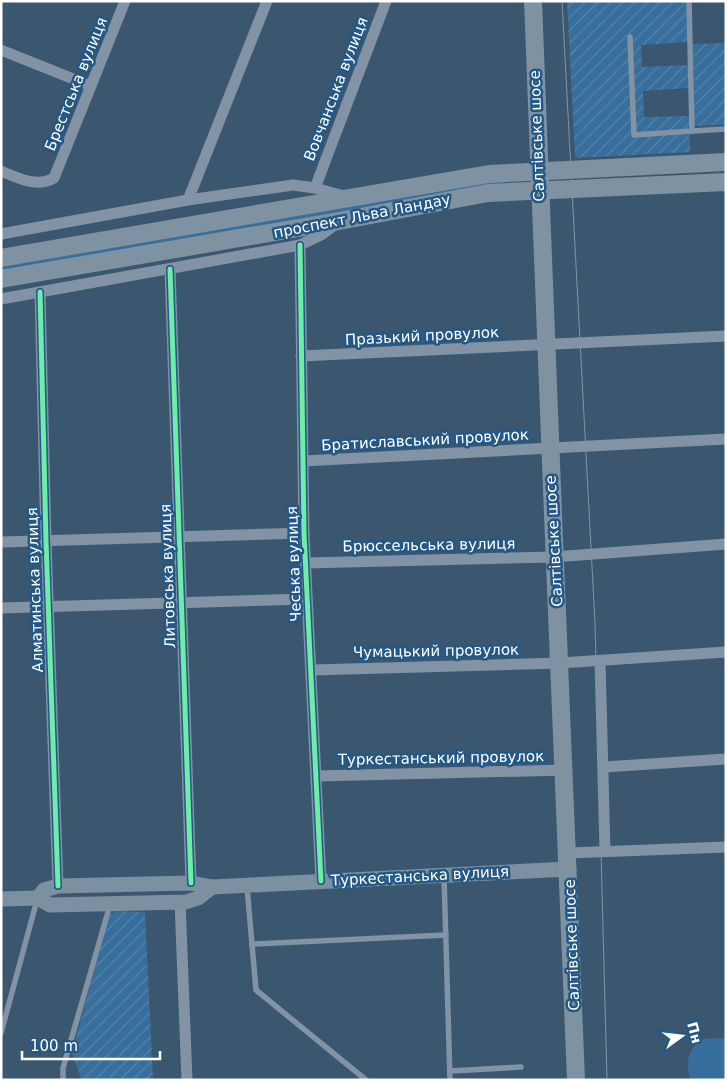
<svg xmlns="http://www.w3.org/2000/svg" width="727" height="1081" viewBox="0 0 727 1081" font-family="'DejaVu Sans',sans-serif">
	<defs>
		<pattern id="garden-furrows" width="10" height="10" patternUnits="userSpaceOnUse" patternTransform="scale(1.25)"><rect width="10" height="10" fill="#386e9b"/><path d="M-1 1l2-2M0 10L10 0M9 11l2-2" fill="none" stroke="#5684aa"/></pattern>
	</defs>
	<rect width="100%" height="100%" fill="#3a576f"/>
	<g fill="#386e9b">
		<path d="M503,179v5l-502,87v-5z"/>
		<path d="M726,1038v42h-35c-7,-15 -3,-35 14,-41 7,-1 14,0 21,-1z"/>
	</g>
	<g fill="url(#garden-furrows)">
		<path d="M567,1h120l1,41 -47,3 1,22 46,-2 1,23 -46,3 1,26 45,-1 1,36 -115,6z"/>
		<path d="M726,43v82l-32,1 -1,-82z"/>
		<path d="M117,911l28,1 8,168h-73c1,-10 -7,-18 -8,-28l37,-137z"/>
	</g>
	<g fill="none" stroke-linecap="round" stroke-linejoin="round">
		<g stroke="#8193a5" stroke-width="5.5">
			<path d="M689,1l3,130 34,-2"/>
			<path d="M630,37l4,98 58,-4"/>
			<path d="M444,876l6,204"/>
			<path d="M247,887l9,103 110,90"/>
			<path d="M252,944l194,-9"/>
			<path d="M1,1033l36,-133"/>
			<path d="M451,1071l70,-4"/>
			<path d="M63,1080v-12l47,-163"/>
		</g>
		<g stroke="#8193a5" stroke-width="11">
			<path d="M1,50l90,36"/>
			<path d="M1,171c17,7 36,17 53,7l71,-177"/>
			<path d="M315,188l71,-187"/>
			<path d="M188,200l79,-199"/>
			<path d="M1,234l187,-34 105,-15 22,3 29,8"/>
			<path d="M300,245l4,288 17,348"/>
			<path d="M170,269l21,614"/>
			<path d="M40,292l6,249 12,345"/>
			<path d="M1,299l299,-54 21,-10 15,-11"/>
			<path d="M301,356l425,-20"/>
			<path d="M303,461l423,-22"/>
			<path d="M1,542l303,-9"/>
			<path d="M306,563l248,-6 172,-13"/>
			<path d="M1,608l306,-9"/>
			<path d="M600,661l5,190"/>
			<path d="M312,670l248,-7 166,-11"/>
			<path d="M604,767l122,-8"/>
			<path d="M317,776l249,-6"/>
			<path d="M569,853l157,-6"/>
			<path d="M180,902l7,178"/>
		</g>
		<g stroke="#7b90a1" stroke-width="15">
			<path d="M38,898l6,-8 14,-4 133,-3 21,4 357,-18"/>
			<path d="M1,899l37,-1 12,7 136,-3 12,-4 14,-11"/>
		</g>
		<g stroke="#7f92a2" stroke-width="18">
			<path d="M533,1c11,360 31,719 43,1079"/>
			<path d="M1,258l488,-84 237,-12"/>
			<path d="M1,279l338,-58 149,-28 238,-11"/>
		</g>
		<path stroke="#8193a4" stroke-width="1" d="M562,1l33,622 12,457"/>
		<defs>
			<g id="cycleway">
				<path d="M300,245l4,288 17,348"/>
				<path d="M170,269l21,614"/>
				<path d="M40,292l6,249 12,345"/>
			</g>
		</defs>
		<use href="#cycleway" stroke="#245885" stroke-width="8"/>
		<use href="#cycleway" stroke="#6deda7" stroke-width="5"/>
	</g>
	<g text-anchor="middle" stroke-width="5" stroke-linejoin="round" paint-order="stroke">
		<g font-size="15" fill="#fff" stroke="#245885">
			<text transform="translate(76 84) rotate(-68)" y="5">Брестська вулиця</text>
			<text transform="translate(336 89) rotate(-69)" y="5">Вовчанська вулиця</text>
			<text transform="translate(537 136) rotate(-92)" y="5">Салтівське шосе</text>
			<text transform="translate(362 216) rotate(-11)" y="5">проспект Льва Ландау</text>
			<text transform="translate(422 336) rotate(-3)" y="5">Празький провулок</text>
			<text transform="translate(425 440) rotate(-3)" y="5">Братиславський провулок</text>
			<text transform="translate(554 541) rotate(-93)" y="5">Салтівське шосе</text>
			<text transform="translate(429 545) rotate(-1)" y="5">Брюссельська вулиця</text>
			<text transform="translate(294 564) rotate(-92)" y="5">Чеська вулиця</text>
			<text transform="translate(168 576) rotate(-92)" y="5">Литовська вулиця</text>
			<text transform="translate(35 590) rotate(-92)" y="5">Алматинська вулиця</text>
			<text transform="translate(436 651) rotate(-1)" y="5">Чумацький провулок</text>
			<text transform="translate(441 758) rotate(-1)" y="5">Туркестанський провулок</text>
			<text transform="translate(420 876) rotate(-3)" y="5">Туркестанська вулиця</text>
			<text transform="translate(572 945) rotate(-92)" y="5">Салтівське шосе</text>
		</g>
	</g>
	<rect width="727" height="1081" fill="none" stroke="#ffffff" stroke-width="5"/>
	<g transform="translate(682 1036) rotate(75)" stroke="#245885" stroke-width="4" paint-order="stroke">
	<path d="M0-4L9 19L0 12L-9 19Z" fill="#ffffff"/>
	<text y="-8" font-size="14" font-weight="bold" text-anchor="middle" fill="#ffffff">Пн</text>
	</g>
	<path d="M22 1051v8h138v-8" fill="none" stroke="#ffffff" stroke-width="2.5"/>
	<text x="30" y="1051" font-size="15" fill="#ffffff" stroke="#245885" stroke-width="4" paint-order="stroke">100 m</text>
</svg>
